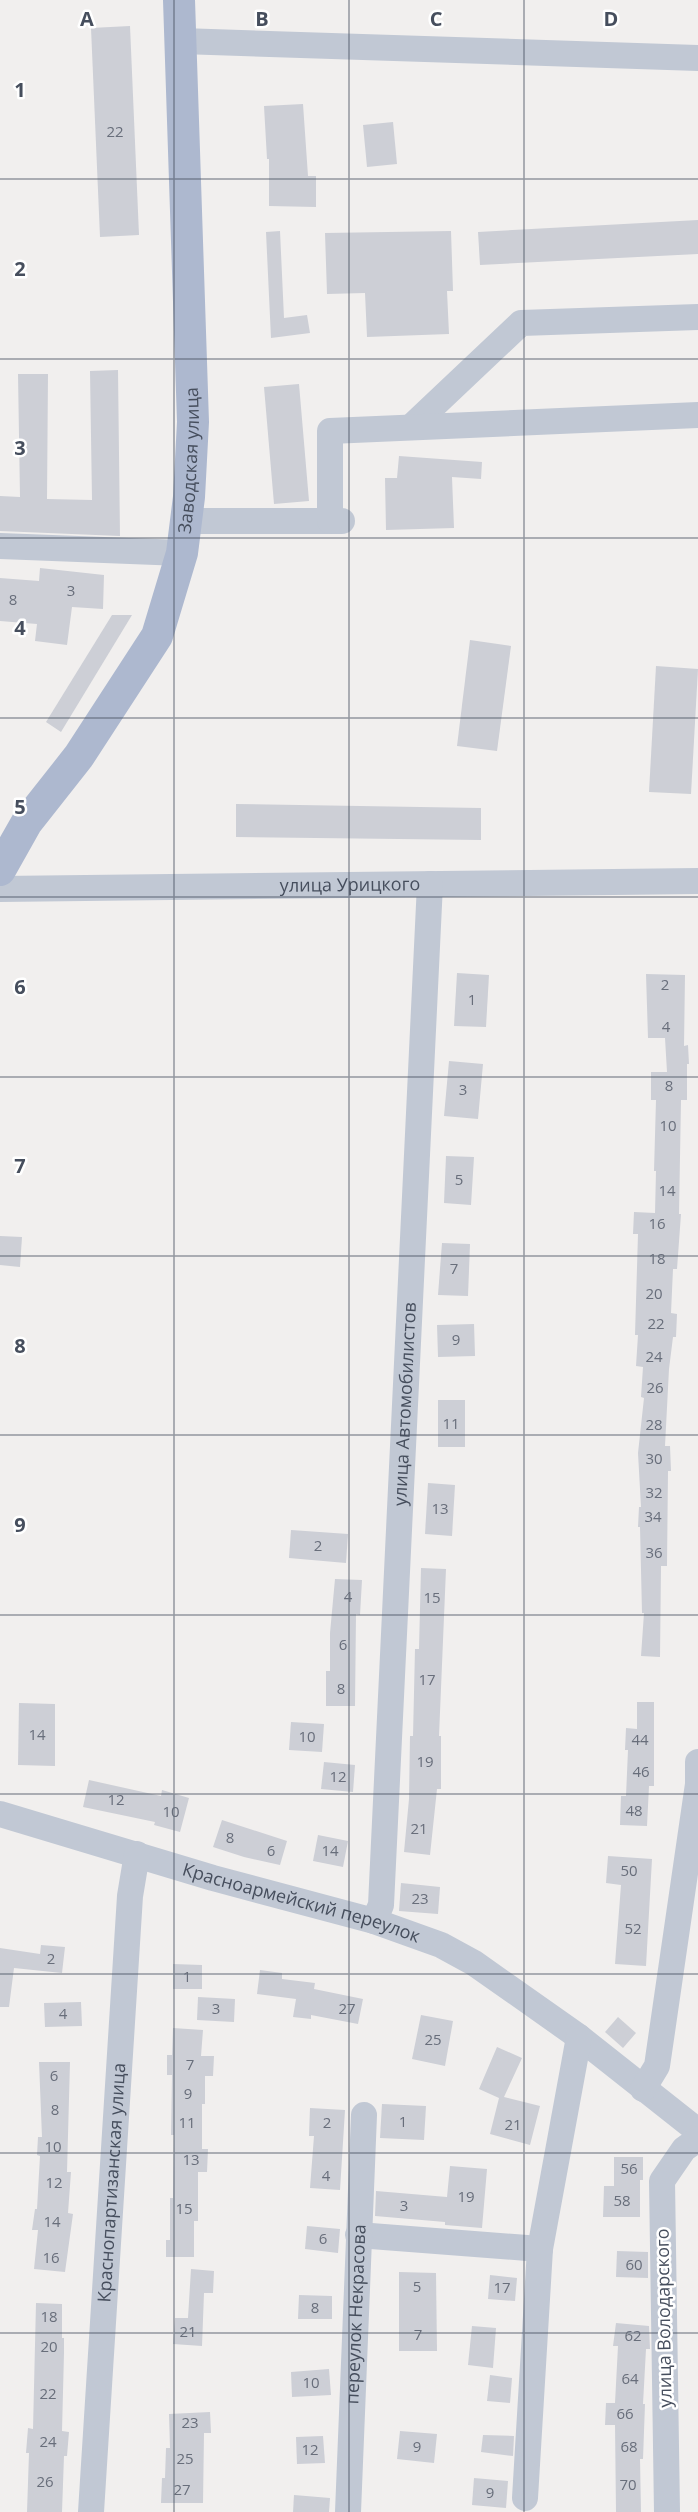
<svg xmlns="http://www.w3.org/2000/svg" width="698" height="2512" viewBox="0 0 698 2512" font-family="'Open Sans',sans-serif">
	<rect width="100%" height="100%" fill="#f1efee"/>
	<g fill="#cdcfd6">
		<path d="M130,26l9,209 -39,2 -9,-209z"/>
		<path d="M303,104l5,72h8v31l-47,-1v-47h-2l-3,-53z"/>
		<path d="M393,122l4,42 -30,3 -4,-42z"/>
		<path d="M698,220v34l-218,11 -2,-33z"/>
		<path d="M280,231l4,87 23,-3 3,18 -39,5 -5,-106z"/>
		<path d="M451,231l2,60h-6l2,43 -82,3 -2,-44 -38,1 -2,-61z"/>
		<path d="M118,370l2,166 -120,-5v-35l20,1 -2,-123h30l-1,125 45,1 -2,-129z"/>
		<path d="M299,384l10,117 -35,3 -10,-117z"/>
		<path d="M399,456l83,6 -1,17 -29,-2 2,51 -68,2 -1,-52h12z"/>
		<path d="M40,568l64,7 -1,34 -31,-2 -5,38 -32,-4 2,-17 -37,-3v-43l39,3z"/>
		<path d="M112,615h20l-71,117 -15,-10z"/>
		<path d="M470,640l41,6 -14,105 -40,-5z"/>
		<path d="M656,666l42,3 -7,125 -42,-2z"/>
		<path d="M236,804l245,4v32l-245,-3z"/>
		<path d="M457,973l32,2 -3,52 -32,-1z"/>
		<path d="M646,974l39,1 -1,71 4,-1 1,19h-2v36h-6l-2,114h2l-4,55h-4l-2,44 6,1 -1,23h-3l-4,32 -4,77h5l1,25h-3l-1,95h-6l-1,91 -19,-1 3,-43h-2l-2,-86h-2l1,-20h2l-3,-54 6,-55 -3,-1 2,-30 -7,-1 2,-31h-3l3,-101h-5l1,-22 21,1 1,-42h-2l2,-71h-5v-28h16l-2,-34h-17z"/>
		<path d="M449,1061l34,3 -5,55 -34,-3z"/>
		<path d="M446,1156l28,1 -3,48 -27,-2z"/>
		<path d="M0,1236l22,1 -2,30 -20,-2z"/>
		<path d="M442,1243l28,1 -2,52 -30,-1z"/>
		<path d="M474,1324l1,32 -37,1 -1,-32z"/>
		<rect x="438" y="1400" width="27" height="47"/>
		<path d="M428,1483l27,2 -3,51 -27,-2z"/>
		<path d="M291,1530l57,4 -2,29 -57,-5z"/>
		<path d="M421,1568l25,1 -7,167h2v53h-4l-7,66 -26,-3 5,-53 1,-63h3l2,-87h4z"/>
		<path d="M335,1579l27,1 -2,35 -4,-1 -1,92h-29v-35h4v-38z"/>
		<path d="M637,1702h17v84h-5l-2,40 -27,-1 1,-29h5l2,-46h-3l1,-22 11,1z"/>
		<path d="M19,1703l36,1v62l-37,-1z"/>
		<path d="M291,1722l33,2 -2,28 -33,-2z"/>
		<path d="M324,1762l31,3 -2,27 -32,-3z"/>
		<path d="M89,1780l72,16 1,-6 27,8 -9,34 -26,-7 1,-3 -72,-15z"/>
		<path d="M222,1820l65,21 -7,24 -36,-8 -31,-10z"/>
		<path d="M318,1835l30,6 -5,26 -30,-6z"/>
		<path d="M608,1856l44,3 -6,107 -31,-2 6,-79 -15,-2z"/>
		<path d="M401,1883l39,4 -2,27 -39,-3z"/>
		<path d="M41,1945l24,2 -3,26 -48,-5 -5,39h-9v-59l40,6z"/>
		<path d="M173,1964l29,1v24h-29z"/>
		<path d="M260,1970l22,3v6l33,4 -1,6 49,10 -5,25 -47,-9v4l-18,-2 3,-18 -39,-5z"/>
		<path d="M198,1997l37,2 -1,23 -37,-2z"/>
		<path d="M81,2002l1,24 -37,1 -1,-24z"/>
		<path d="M421,2015l32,6 -8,45 -33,-7z"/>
		<path d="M618,2017l18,16 -13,15 -18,-16z"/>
		<path d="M173,2028l30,2 -2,26h13l-1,20h-8v28h-3v45h6l-1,23h-9v49h-4v36h-28v-17h4v-42h3l1,-63h-3l1,-60h-5v-20h5z"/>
		<path d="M497,2047l25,11 -18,39 36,9 -10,39 -40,-11 9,-36 -20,-9z"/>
		<path d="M39,2062h31l-3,110h4l-3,41 5,1 -8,58 -31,-3 4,-39h-6l3,-21h2l3,-53 -3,-1 1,-18h4z"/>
		<path d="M382,2104l44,2 -2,34 -44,-2z"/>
		<path d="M310,2108l35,2 -5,80 -30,-2 4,-52h-5z"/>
		<path d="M614,2157h29v23h-3v37h-37l1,-31h10z"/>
		<path d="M450,2166l37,3 -5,59 -37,-3v-3l-70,-6 1,-25 71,6z"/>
		<path d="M307,2226l33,3 -2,24 -33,-4z"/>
		<path d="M617,2251l31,1v26l-32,-1z"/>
		<path d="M191,2269l23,2 -1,22h-9l-2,53 -29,-2 2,-26h13z"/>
		<path d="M399,2272l37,1 1,78h-38z"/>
		<path d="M490,2275l27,3 -2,23 -27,-2z"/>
		<path d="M299,2295l33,1v23h-34z"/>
		<path d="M36,2303l26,1v34h2v15l-2,78 7,1 -2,24h-3l-2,56h-35l2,-59h-3l2,-25 5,1z"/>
		<path d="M616,2323l33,3 1,23h-4l-3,55h2l-2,55h-3l1,53h-25l-1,-87h-10l1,-22h9l3,-57h-5z"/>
		<path d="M472,2326l24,2 -3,40 -25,-3z"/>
		<path d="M329,2369l2,26 -39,2 -1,-25z"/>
		<path d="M490,2375l22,3 -2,25 -23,-2z"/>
		<path d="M210,2412l1,21h-7l-1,70h-42l1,-25h3l1,-30h4l-1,-34z"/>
		<path d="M400,2431l37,3 -3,29 -37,-4z"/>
		<path d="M483,2435l31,1 -1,20 -32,-4z"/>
		<path d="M323,2436l2,27 -28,1 -1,-27z"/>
		<path d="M474,2478l34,3 -2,27 -34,-3z"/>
		<path d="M294,2495l36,3 -1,14h-36z"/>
	</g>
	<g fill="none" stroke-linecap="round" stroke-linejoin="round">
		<g stroke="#c1c8d4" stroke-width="26">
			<path d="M181,41l517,17"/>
			<path d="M411,427l110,-104 177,-6"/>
			<path d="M186,521h156"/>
			<path d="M330,521v-90l368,-16"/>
			<path d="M0,546l182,7"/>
			<path id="s1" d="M0,889l698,-8"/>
			<path id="s2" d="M0,1814l213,64 161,43 67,24 33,18 105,74 119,94"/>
			<path id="s3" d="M374,1921l7,-16 49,-1021"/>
			<path d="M643,2089l14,-23 41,-282v-22"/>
			<path d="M358,2235l182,14"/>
			<path d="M525,2498l15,-249 39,-212"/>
			<path id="s4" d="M91,2512l39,-616 7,-42"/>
			<path id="s5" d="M348,2512l16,-397"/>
			<path d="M667,2512l-5,-331 22,-32 14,-10"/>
		</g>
		<path stroke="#adb8cf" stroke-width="32" id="s6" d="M0,870l27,-48 52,-66 78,-120 25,-83 7,-56 4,-75 -14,-422"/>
	</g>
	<path fill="none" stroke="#464e5d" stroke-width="1.5" stroke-opacity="0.55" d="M174,0v2512M349,0v2512M524,0v2512M0,179h698M0,359h698M0,538h698M0,718h698M0,897h698M0,1077h698M0,1256h698M0,1435h698M0,1615h698M0,1794h698M0,1974h698M0,2153h698M0,2333h698"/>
	<g text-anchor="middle" stroke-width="5" stroke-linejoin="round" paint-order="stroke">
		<g font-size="15" fill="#686e7b">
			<text x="115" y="137">22</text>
			<text x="71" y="596">3</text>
			<text x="13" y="605">8</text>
			<text x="665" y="990">2</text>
			<text x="472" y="1005">1</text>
			<text x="666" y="1032">4</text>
			<text x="669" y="1091">8</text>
			<text x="463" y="1095">3</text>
			<text x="668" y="1131">10</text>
			<text x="459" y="1185">5</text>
			<text x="667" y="1196">14</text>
			<text x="657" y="1229">16</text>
			<text x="657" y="1264">18</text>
			<text x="454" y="1274">7</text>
			<text x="654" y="1299">20</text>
			<text x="656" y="1329">22</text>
			<text x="456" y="1345">9</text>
			<text x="654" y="1362">24</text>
			<text x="655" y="1393">26</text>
			<text x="451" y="1429">11</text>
			<text x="654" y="1430">28</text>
			<text x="654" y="1464">30</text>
			<text x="654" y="1498">32</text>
			<text x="440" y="1514">13</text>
			<text x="653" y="1522">34</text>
			<text x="318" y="1551">2</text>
			<text x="654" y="1558">36</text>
			<text x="348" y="1602">4</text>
			<text x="432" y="1603">15</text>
			<text x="343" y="1650">6</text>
			<text x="427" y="1685">17</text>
			<text x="341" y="1694">8</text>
			<text x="37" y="1740">14</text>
			<text x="307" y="1742">10</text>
			<text x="640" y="1745">44</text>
			<text x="425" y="1767">19</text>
			<text x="641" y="1777">46</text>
			<text x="338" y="1782">12</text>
			<text x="116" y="1805">12</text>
			<text x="634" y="1816">48</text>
			<text x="171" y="1817">10</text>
			<text x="419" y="1834">21</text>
			<text x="230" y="1843">8</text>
			<text x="271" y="1856">6</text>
			<text x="330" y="1856">14</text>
			<text x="629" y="1876">50</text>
			<text x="420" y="1904">23</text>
			<text x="633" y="1934">52</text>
			<text x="51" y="1964">2</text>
			<text x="187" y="1982">1</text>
			<text x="216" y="2014">3</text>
			<text x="347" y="2014">27</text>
			<text x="63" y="2019">4</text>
			<text x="433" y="2045">25</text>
			<text x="190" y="2070">7</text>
			<text x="54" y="2081">6</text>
			<text x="188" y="2099">9</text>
			<text x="55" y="2115">8</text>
			<text x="403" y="2127">1</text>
			<text x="187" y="2128">11</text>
			<text x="327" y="2128">2</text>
			<text x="513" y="2130">21</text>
			<text x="53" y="2152">10</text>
			<text x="191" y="2165">13</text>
			<text x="629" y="2174">56</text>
			<text x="326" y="2181">4</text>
			<text x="54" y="2188">12</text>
			<text x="466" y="2202">19</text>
			<text x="622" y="2206">58</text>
			<text x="404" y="2211">3</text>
			<text x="184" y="2214">15</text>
			<text x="52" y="2227">14</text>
			<text x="323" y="2244">6</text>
			<text x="51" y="2263">16</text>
			<text x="634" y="2270">60</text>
			<text x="417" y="2292">5</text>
			<text x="502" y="2293">17</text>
			<text x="315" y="2313">8</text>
			<text x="49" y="2322">18</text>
			<text x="188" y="2337">21</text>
			<text x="418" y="2340">7</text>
			<text x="633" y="2341">62</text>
			<text x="49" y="2352">20</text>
			<text x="630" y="2384">64</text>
			<text x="311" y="2388">10</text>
			<text x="48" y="2399">22</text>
			<text x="625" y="2419">66</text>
			<text x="190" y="2428">23</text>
			<text x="48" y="2447">24</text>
			<text x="417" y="2452">9</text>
			<text x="629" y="2452">68</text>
			<text x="310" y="2455">12</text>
			<text x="185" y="2464">25</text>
			<text x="45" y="2487">26</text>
			<text x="628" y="2490">70</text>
			<text x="182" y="2495">27</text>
			<text x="490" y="2498">9</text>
		</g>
		<g font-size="18" fill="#464e5d" stroke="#fff">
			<text dy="6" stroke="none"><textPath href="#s6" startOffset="462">Заводская улица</textPath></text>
			<text dy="6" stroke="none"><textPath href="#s1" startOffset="350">улица Урицкого</textPath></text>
			<text dy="6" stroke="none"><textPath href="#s3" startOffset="519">улица Автомобилистов</textPath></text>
			<text dy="6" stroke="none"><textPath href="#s2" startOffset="314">Красноармейский переулок</textPath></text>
			<text dy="6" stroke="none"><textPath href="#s4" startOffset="330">Краснопартизанская улица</textPath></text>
			<text dy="6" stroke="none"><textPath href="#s5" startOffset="198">переулок Некрасова</textPath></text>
			<text transform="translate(664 2318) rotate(-91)" y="6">улица Володарского</text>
		</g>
	</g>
	<g font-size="20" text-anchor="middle" font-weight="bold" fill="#464e5d" stroke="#fff" stroke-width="5" stroke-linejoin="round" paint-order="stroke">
		<text x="87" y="26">A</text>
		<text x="262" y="26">B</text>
		<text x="436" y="26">C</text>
		<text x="611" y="26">D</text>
		<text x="20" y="97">1</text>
		<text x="20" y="276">2</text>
		<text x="20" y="455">3</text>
		<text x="20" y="635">4</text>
		<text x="20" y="814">5</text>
		<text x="20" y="994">6</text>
		<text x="20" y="1173">7</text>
		<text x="20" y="1353">8</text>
		<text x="20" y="1532">9</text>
	</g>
</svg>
